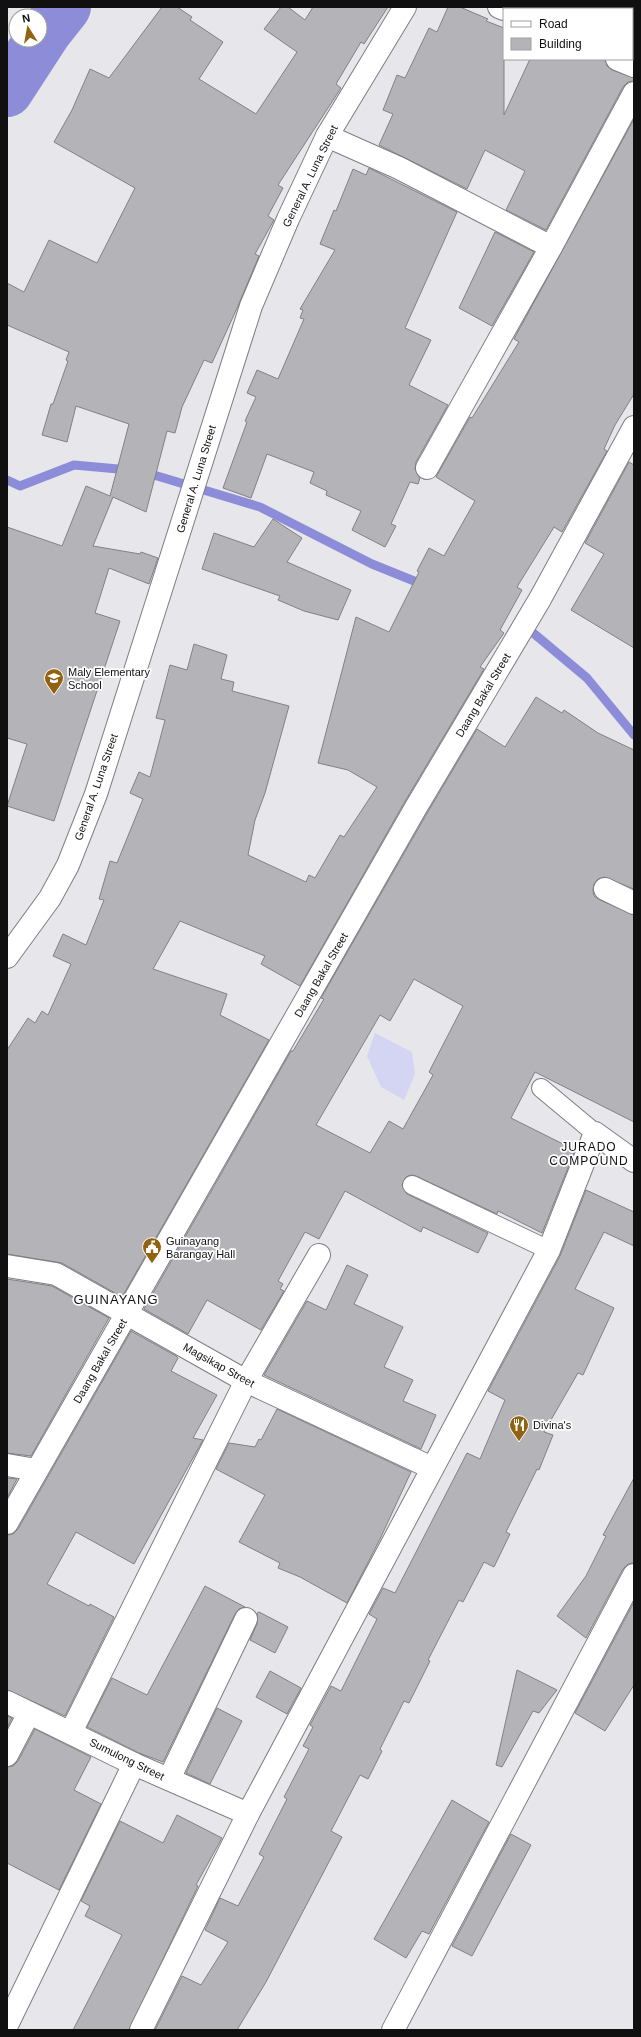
<svg xmlns="http://www.w3.org/2000/svg" width="641" height="2037" viewBox="0 0 641 2037" font-family="Helvetica,sans-serif">
	<rect width="100%" height="100%" fill="#e6e6eb"/>
	<path fill="#d4d5f3" d="M375,1033l37,19 3,22 -11,26 -23,-13 -14,-31z"/>
	<g fill="none" stroke-linecap="round" stroke-linejoin="round">
		<g stroke="#8d8cd9" stroke-width="9">
			<path d="M144,472l116,35 112,57 52,21"/>
			<path d="M7,480l13,6 54,-21 55,5"/>
			<path d="M532,632l55,46 47,57"/>
		</g>
		<path stroke="#8d8cd9" stroke-width="52" d="M7,91l39,-60 19,-24"/>
	</g>
	<g fill="#b3b3b8" stroke="#818186" fill-rule="evenodd">
		<path d="M162,7h15l15,10 -2,3 33,22 -24,37 57,35 41,-62 -33,-23 17,-22h7l17,13 8,-13h75l-24,37 -3,-2 -25,42 5,4 -63,97 5,3 -15,28 6,4 -19,34 4,2 -21,50 -26,57 -8,-3 -22,47 -7,26 -8,-2 -21,81 -33,-15 -20,49 47,8 1,-2 17,6 -9,26 -40,-16 -14,45 25,8 -66,200 -47,-15 20,-62 -20,-6v-211l55,19 24,-60 24,10 19,-72 -53,-18 -9,36 -25,-7 9,-31h2l15,-43 -2,-1 3,-8 -62,-27v-42l17,9 25,-52 48,23 38,-75 -81,-46 18,-32 18,-41 19,9z"/>
		<path d="M448,7h12l28,12 -2,2 18,7v87l26,-56h75l2,7 5,4 22,8v3l-6,1 -5,5 -77,143 -40,-20 19,-39 -40,-21 -18,39 -88,-44 14,-31 -10,-4 14,-35 8,3 24,-50 8,4z"/>
		<path d="M634,119v275l-19,31 -11,24 3,2 -45,81 -8,-5 -37,60 5,3 -22,40 4,3 -24,34 4,2 -80,134 -104,183 -39,-22 4,-8 -85,-35 -27,48 74,25 -7,21 49,25 -147,257 -60,-34 -55,-9v-204l21,-32 7,5 7,-12 6,4 23,-51 -18,-8 10,-22 23,11 18,-45 -5,-1 11,-38 7,2 26,-64 -13,-6 9,-21 11,5 15,-57 -9,-2 14,-53 17,5 7,-26 33,11 -6,24 13,3 -2,9 57,15 -24,87 -10,27 -7,35 58,27 3,-7 6,3 25,-43 4,2 33,-50 -29,-17 -30,-7 38,-146 33,15 30,-60 -2,-1 12,-23 15,8 31,-55 -39,-24 34,-60 2,1 47,-76 -5,-3z"/>
		<path d="M369,168l88,44 -52,116 26,12 -22,45 39,20 -32,57 -1,7 5,9 -2,6 -8,-2 -19,42 5,2 -11,21 -33,-17 9,-19 -35,-16 1,-4 -17,-8 4,-11 -47,-18 -16,44 -28,-10 24,-66 -2,-1 11,-24 -9,-4 10,-23 21,9 26,-60 -4,-1 3,-8 -3,-1 35,-59 -15,-6 14,-34 2,1 17,-42 13,6z"/>
		<path d="M495,232l39,20 -42,74 -33,-18z"/>
		<path d="M629,462l5,3v183l-63,-38 33,-56 -19,-11z"/>
		<path d="M273,519l29,19 -15,24 64,28 -13,30 -34,-9 -26,-11 2,-4 -78,-27 12,-36 40,14z"/>
		<path d="M536,697l26,16 2,-3 34,23 36,17v139l-30,-12 -6,2 -4,5 -1,6 1,6 6,4 34,15v207l-99,-50 -24,46 64,32 -33,83 -44,-22 -1,3 -81,-38 -5,-1 -5,2 -4,8 5,9 81,39 -10,20 -55,-26 -2,5 -76,-41 -26,48 -14,-7 -27,49 5,3 -3,5 4,2 -23,39 -54,-30 -19,34 -44,-25 147,-258h2l31,-52 -3,-1 105,-183 51,-86 28,18zM414,979l49,27 -34,66 4,3 -30,54 -14,-8 -19,32 -54,-28 64,-110 10,6z"/>
		<path d="M586,1190l48,22v34l-30,-14 -29,57 39,19 -31,67 -5,-2 -34,59 9,3 -14,35 -2,-1 -31,63 4,2 -16,33 -10,-5 -21,40 -4,-2 -31,60 2,1 -21,42 -5,-2 -24,48 2,2 -14,28 -8,-4 -29,56 11,6 -76,145 -29,48h-82l27,-54 19,9 27,-43 -23,-12 15,-32 18,8 26,-49 -5,-3 28,-55 -3,-2 25,-48 -6,-3 10,-19 -3,-2 21,-39 10,5 36,-72 -8,-5 14,-26 12,5 72,-140 13,6 25,-59 -17,-9 72,-135z"/>
		<path d="M347,1265l21,10 -14,29 49,23 -19,40 29,13 -10,21 33,14 -15,34 -157,-74 43,-74 19,9z"/>
		<path d="M7,1279l45,7 57,32 -78,138 -24,-3z"/>
		<path d="M131,1331l45,25 2,2 -7,13 46,24 -24,43 10,2 -69,124 -58,-32 -29,52 42,22 1,-2 24,13 -49,99 -58,-26v-155l6,-1 5,-5z"/>
		<path d="M277,1409l134,63 -31,67 -33,64 -47,-26 -22,-9 2,-5 -41,-21 26,-47 -49,-26 13,-26 26,4 4,-8 2,1z"/>
		<path d="M7,1478l10,1 -10,19z"/>
		<path d="M634,1478v85l-6,1 -5,5 -37,69 -29,-22 29,-40 20,-40 -3,-1z"/>
		<path d="M205,1586l40,21 -6,2 -4,5 -72,148 -24,-9 -52,-26 25,-49 35,17z"/>
		<path d="M634,1602v83l-29,46 -30,-18z"/>
		<path d="M259,1612l29,15 -13,26 -25,-13 7,-16v-11z"/>
		<path d="M517,1670l40,20 -18,23 -6,-2 -31,56 -6,-2z"/>
		<path d="M270,1671l31,17 -14,26 -31,-17z"/>
		<path d="M217,1708l25,13 -32,63 -24,-11z"/>
		<path d="M7,1716l5,2 -5,10z"/>
		<path d="M35,1729l56,28 -17,33 27,14 -42,86 -52,-27v-96l6,-1 5,-5z"/>
		<path d="M452,1800l37,22 -60,112 -7,-3 -16,27 -32,-19z"/>
		<path d="M177,1815l45,23 -26,47 2,1 -69,144h-56l49,-95 -37,-19 5,-10 -9,-5 39,-80 43,22z"/>
		<path d="M511,1834l20,11 -59,111 -20,-10z"/>
	</g>
	<g fill="none" stroke-linecap="round" stroke-linejoin="round">
		<defs>
			<g id="service">
				<path d="M629,9l1,-2"/>
				<path d="M541,1088l54,45"/>
				<path d="M412,1185l137,65"/>
			</g>
			<g id="minor">
				<path d="M499,7l5,2"/>
				<path d="M617,59l17,7"/>
				<path d="M327,136l72,32 152,79"/>
				<path d="M427,468l124,-221 83,-154"/>
				<path d="M605,889l29,14"/>
				<path d="M7,1266l49,8 190,107 186,87"/>
				<path d="M7,1465l29,5"/>
				<path d="M7,1702l127,62 114,50"/>
				<path d="M71,1732l175,-351 73,-126"/>
				<path d="M7,1755l22,-42"/>
				<path d="M169,1779l77,-160"/>
				<path d="M7,2025l127,-261"/>
				<path d="M141,2030l107,-216 301,-564 46,-117 39,28"/>
				<path d="M393,2030l241,-455"/>
			</g>
			<path id="tertiary" d="M7,1523l408,-714 125,-210 94,-172"/>
			<path id="primary" d="M7,957l43,-59 18,-33 28,-71 155,-488 37,-87 39,-83 78,-129"/>
		</defs>
		<use href="#service" stroke="#7e7e83" stroke-width="20"/>
		<use href="#minor" stroke="#7e7e83" stroke-width="24"/>
		<use href="#tertiary" stroke="#7e7e83" stroke-width="24"/>
		<use href="#primary" stroke="#7e7e83" stroke-width="24"/>
		<use href="#service" stroke="#fff" stroke-width="18"/>
		<use href="#minor" stroke="#fff" stroke-width="22"/>
		<use href="#tertiary" stroke="#fff" stroke-width="22"/>
		<use href="#primary" stroke="#fff" stroke-width="22"/>
	</g>
	<defs>
		<symbol id="school-pin" viewBox="-11 -11 22 30"><path d="M0 17L-7.5 6A9.5 9.5 0 1 1 7.5 6Z" fill="#926210" stroke="#fff"/><path d="M0-5L7-2L0 1L-7-2ZM-4 1L0 2.5L4 1V4Q0 6-4 4Z" fill="#fff"/></symbol>
		<symbol id="civic-pin" viewBox="-11 -11 22 30"><path d="M0 17L-7.5 6A9.5 9.5 0 1 1 7.5 6Z" fill="#926210" stroke="#fff"/><path d="M-.6-6.5H3V-4.5H.6V-3L4-1V1h2V6H-6V1h2V-1L-.6-3ZM-1.2 2.5V6h2.4V2.5Z" fill="#fff"/></symbol>
		<symbol id="restaurant-pin" viewBox="-11 -11 22 30"><path d="M0 17L-7.5 6A9.5 9.5 0 1 1 7.5 6Z" fill="#926210" stroke="#fff"/><path d="M-5-6h1v4h1v-4h1v4h1v-4h1v5L-1.5 .5V6h-2V.5L-5-1ZM5-6V6H3V1.5H1.5Q1.5-4 5-6Z" fill="#fff"/></symbol>
	</defs>
	<g fill-rule="evenodd">
		<use href="#school-pin" x="43" y="667" width="22" height="30"/>
		<use href="#civic-pin" x="141" y="1236" width="22" height="30"/>
		<use href="#restaurant-pin" x="508" y="1414" width="22" height="30"/>
	</g>
	<g text-anchor="middle" stroke-width="3.5" stroke-linejoin="round" paint-order="stroke">
		<g font-size="11" fill="#101011" stroke="#fff">
			<text transform="translate(310 176) rotate(-64)" y="4">General A. Luna Street</text>
			<text transform="translate(196 479) rotate(-73)" y="4">General A. Luna Street</text>
			<text transform="translate(483 695) rotate(-59)" y="4">Daang Bakal Street</text>
			<text transform="translate(96 787) rotate(-71)" y="4">General A. Luna Street</text>
			<text transform="translate(321 975) rotate(-60)" y="4">Daang Bakal Street</text>
			<text transform="translate(100 1361) rotate(-60)" y="4">Daang Bakal Street</text>
			<text transform="translate(219 1365) rotate(29)" y="4">Magsikap Street</text>
			<text transform="translate(127 1759) rotate(26)" y="4">Sumulong Street</text>
		</g>
		<g font-size="11" fill="#101011" stroke="#fff" text-anchor="start">
			<text x="68" y="676">Maly Elementary<tspan x="68" dy="13">School</tspan></text>
			<text x="166" y="1245">Guinayang<tspan x="166" dy="13">Barangay Hall</tspan></text>
			<text x="533" y="1429">Divina's</text>
		</g>
		<g font-size="12" letter-spacing="1" fill="#101011" stroke="#fff">
			<text x="589" y="1151">JURADO<tspan x="589" dy="14">COMPOUND</tspan></text>
		</g>
		<g font-size="13" letter-spacing="1" fill="#101011" stroke="#fff">
			<text x="116" y="1304">GUINAYANG</text>
		</g>
	</g>
	<rect width="641" height="2037" fill="none" stroke="#101011" stroke-width="16"/>
	<rect x="503" y="8" width="130" height="52" fill="#ffffff" stroke="#9f9fa0"/>
	<rect x="511" y="21" width="20" height="6" fill="#ffffff" stroke="#9f9fa0"/>
	<text x="539" y="28" font-size="12" fill="#101011">Road</text>
	<rect x="511" y="38" width="20" height="12" fill="#b3b3b8" stroke="#9f9fa0"/>
	<text x="539" y="48" font-size="12" fill="#101011">Building</text>
	<g transform="translate(28 28) rotate(349)"><circle r="19" fill="#ffffff" stroke="#9f9fa0"/>
	<path d="M0-3L7 15L0 10L-7 15Z" fill="#926210"/>
	<text y="-6" font-size="11" font-weight="bold" text-anchor="middle" fill="#101011">N</text>
	</g>
</svg>
